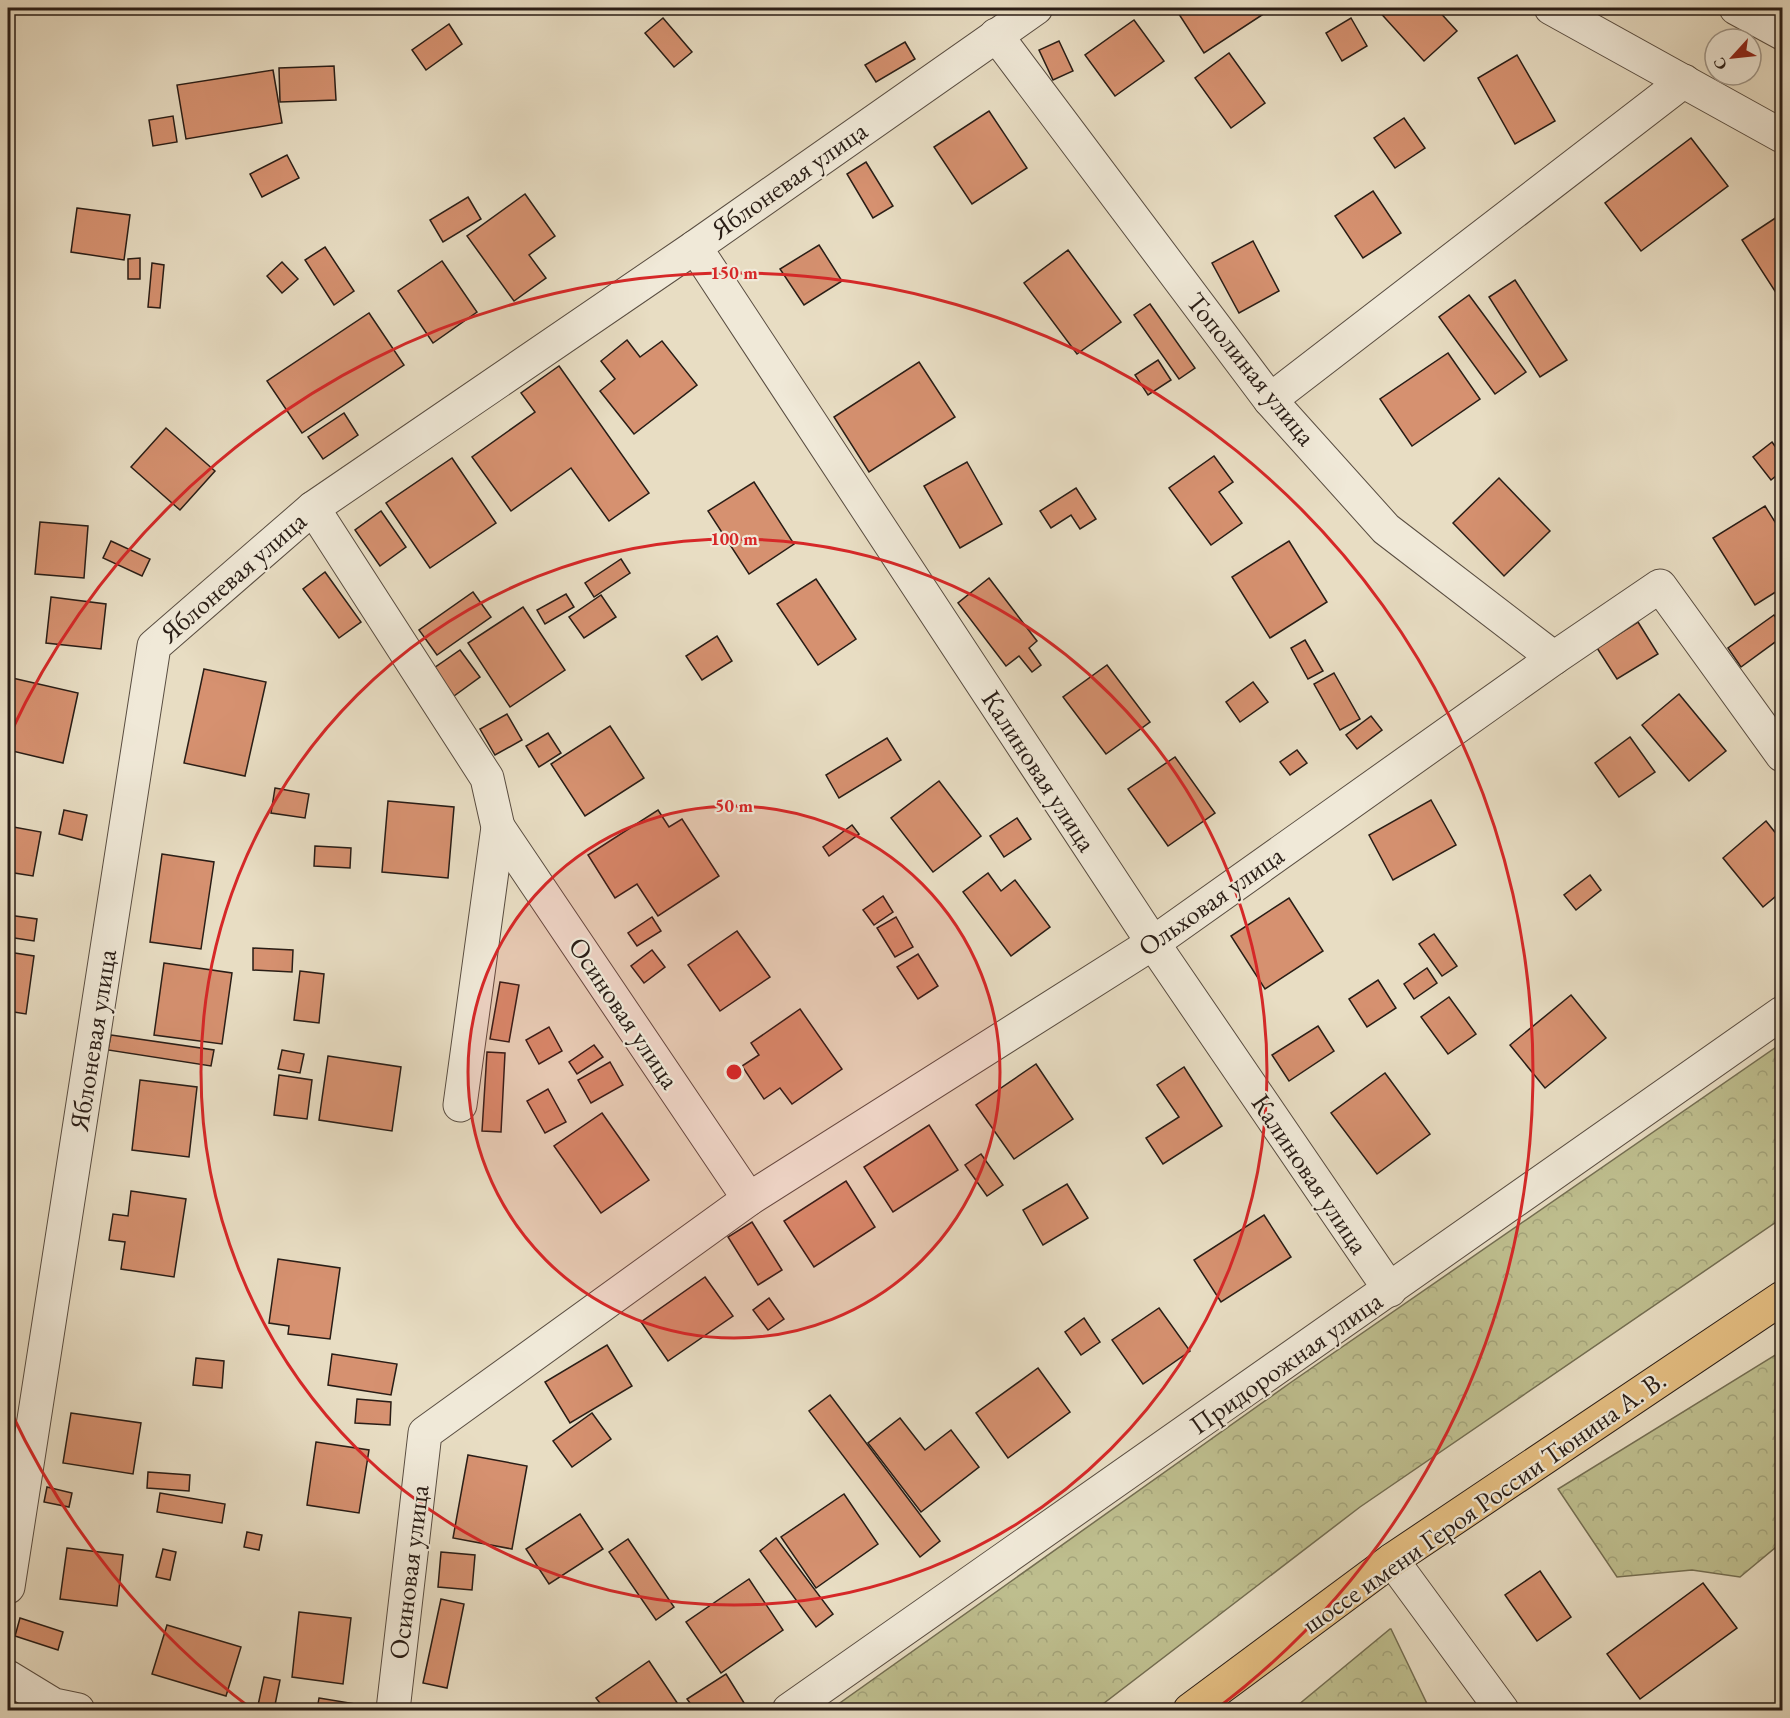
<svg xmlns="http://www.w3.org/2000/svg" width="1790" height="1718" viewBox="0 0 1790 1718" font-family="'EB Garamond',serif">
	<defs>
		<pattern id="forest-crowns" width="20" height="18" patternUnits="userSpaceOnUse" patternTransform="scale(1.5)"><rect width="20" height="18" fill="#bebe8e"/><path d="M2 6a3 3 0 1 1 6 0M12 15a3 3 0 1 1 6 0" fill="none" stroke="#a3a37a"/></pattern>
	</defs>
	<rect width="100%" height="100%" fill="#e8ddc3"/>
	<filter id="stains"><feTurbulence type="fractalNoise" baseFrequency=".00333" numOctaves="4"/><feColorMatrix values="0 0 0 0 .2 0 0 0 0 .09 0 0 0 0 .02 0 0 0 .5 -.17"/></filter>
	<radialGradient id="worn" r=".72"><stop offset=".6" stop-color="#630" stop-opacity="0"/><stop offset="1" stop-color="#630" stop-opacity=".3"/></radialGradient>
	<g fill="url(#forest-crowns)" stroke="#746e52" stroke-width="1.5">
		<path d="M1782,1043v175l-422,289 -265,203h-265l460,-327z"/>
		<path d="M1782,1351v191l-42,35 -48,-7 -75,7 -59,-88z"/>
		<path d="M1391,1629l39,81h-138l98,-81z"/>
	</g>
	<g fill="#d69170" stroke="#291d16" stroke-width="1.5">
		<path d="M1175,8h82l5,7 -58,38z"/>
		<path d="M1376,8h60l21,23 -33,30z"/>
		<path d="M663,18l29,34 -18,15 -29,-34z"/>
		<path d="M1351,18l16,28 -25,15 -16,-28z"/>
		<path d="M1134,20l30,41 -49,35 -30,-41z"/>
		<path d="M449,24l13,20 -36,26 -14,-20z"/>
		<path d="M1059,41l14,30 -20,9 -14,-30z"/>
		<path d="M905,42l10,17 -39,23 -11,-17z"/>
		<path d="M1229,53l36,50 -34,25 -36,-50z"/>
		<path d="M1517,55l38,66 -40,23 -37,-66z"/>
		<path d="M334,66l2,34 -56,2 -1,-34z"/>
		<path d="M273,70l9,53 -96,16 -9,-54z"/>
		<path d="M989,111l38,57 -55,36 -38,-57z"/>
		<path d="M173,116l4,26 -24,4 -4,-26z"/>
		<path d="M1404,118l21,30 -30,20 -21,-30z"/>
		<path d="M1691,138l37,48 -87,65 -36,-48z"/>
		<path d="M287,155l12,23 -37,19 -12,-23z"/>
		<path d="M866,162l27,44 -20,12 -26,-44z"/>
		<path d="M1373,191l28,42 -38,25 -28,-42z"/>
		<path d="M525,194l30,42 -26,19 17,23 -32,23 -47,-65z"/>
		<path d="M468,197l13,22 -38,23 -13,-22z"/>
		<path d="M77,208l53,7 -6,45 -53,-8z"/>
		<path d="M1780,215l2,3v84l-40,-62z"/>
		<path d="M1253,241l26,50 -40,22 -27,-50z"/>
		<path d="M819,245l23,36 -38,24 -24,-36z"/>
		<path d="M325,247l29,44 -20,14 -29,-45z"/>
		<path d="M1068,250l53,72 -44,32 -53,-71z"/>
		<path d="M140,258v21h-12v-20z"/>
		<path d="M442,261l35,51 -44,31 -35,-52z"/>
		<path d="M282,262l16,17 -16,14 -15,-17z"/>
		<path d="M152,263l12,2 -4,43 -12,-1z"/>
		<path d="M1515,280l52,80 -27,17 -51,-80z"/>
		<path d="M1469,295l57,77 -31,22 -56,-77z"/>
		<path d="M1150,304l45,64 -16,11 -45,-64z"/>
		<path d="M369,313l35,52 -102,68 -35,-52z"/>
		<path d="M627,340l13,17 22,-16 35,44 -63,49 -34,-43 15,-12 -14,-18z"/>
		<path d="M1448,353l32,46 -68,47 -32,-47z"/>
		<path d="M1158,360l13,20 -23,15 -13,-20z"/>
		<path d="M919,362l36,55 -86,55 -35,-55z"/>
		<path d="M559,366l90,127 -40,28 -38,-53 -60,43 -39,-54 63,-45 -14,-19z"/>
		<path d="M344,413l14,22 -35,24 -15,-22z"/>
		<path d="M166,428l49,43 -35,39 -49,-43z"/>
		<path d="M1772,442l10,14v15l-11,9 -18,-23z"/>
		<path d="M1214,456l19,26 -14,10 23,31 -31,22 -42,-57z"/>
		<path d="M452,458l44,65 -66,45 -44,-65z"/>
		<path d="M967,462l35,62 -42,24 -36,-62z"/>
		<path d="M1499,478l51,53 -46,45 -51,-53z"/>
		<path d="M754,482l40,62 -45,30 -41,-63z"/>
		<path d="M1076,488l20,31 -16,10 -9,-14 -20,13 -11,-17z"/>
		<path d="M1765,506l17,27v55l-27,17 -42,-67z"/>
		<path d="M381,511l25,36 -26,19 -25,-36z"/>
		<path d="M40,522l48,4 -4,52 -49,-4z"/>
		<path d="M111,541l39,18 -8,17 -39,-18z"/>
		<path d="M1289,541l38,61 -57,36 -38,-61z"/>
		<path d="M621,559l9,14 -36,24 -9,-14z"/>
		<path d="M325,572l36,50 -22,16 -36,-49z"/>
		<path d="M989,578l48,63 -8,7 12,17 -9,7 -13,-16 -13,10 -48,-63z"/>
		<path d="M816,579l40,60 -38,26 -41,-61z"/>
		<path d="M473,592l18,25 -54,38 -18,-25z"/>
		<path d="M566,594l8,13 -29,17 -8,-14z"/>
		<path d="M601,595l15,22 -32,21 -15,-21z"/>
		<path d="M51,597l55,7 -5,45 -55,-6z"/>
		<path d="M523,607l42,63 -55,37 -42,-64z"/>
		<path d="M1774,615l8,11v11l-41,30 -13,-19z"/>
		<path d="M1638,622l20,32 -41,25 -20,-31z"/>
		<path d="M717,636l15,25 -30,19 -16,-24z"/>
		<path d="M1305,640l18,31 -15,8 -17,-31z"/>
		<path d="M460,650l20,27 -26,19 -20,-28z"/>
		<path d="M1107,665l43,57 -44,32 -43,-57z"/>
		<path d="M204,669l62,13 -21,94 -61,-13z"/>
		<path d="M1334,673l26,46 -20,11 -26,-46z"/>
		<path d="M8,677l70,16 -15,70 -55,-13z"/>
		<path d="M1253,682l15,20 -28,20 -14,-20z"/>
		<path d="M1679,694l47,57 -37,30 -47,-56z"/>
		<path d="M507,714l15,26 -27,15 -15,-26z"/>
		<path d="M1371,716l11,14 -25,19 -11,-14z"/>
		<path d="M610,726l34,52 -59,38 -34,-52z"/>
		<path d="M548,733l13,20 -22,14 -13,-21z"/>
		<path d="M1630,737l25,35 -36,25 -24,-34z"/>
		<path d="M887,738l14,22 -62,38 -13,-23z"/>
		<path d="M1297,750l10,13 -17,12 -10,-13z"/>
		<path d="M1175,757l40,56 -47,33 -40,-57z"/>
		<path d="M939,781l42,55 -48,36 -42,-54z"/>
		<path d="M275,788l34,6 -4,24 -34,-5z"/>
		<path d="M1431,800l25,45 -63,35 -24,-45z"/>
		<path d="M388,801l66,6 -6,71 -66,-6z"/>
		<path d="M64,810l23,5 -5,25 -23,-6z"/>
		<path d="M658,810l11,17 13,-8 37,57 -61,40 -21,-32 -22,14 -27,-43z"/>
		<path d="M1017,818l14,21 -27,18 -14,-21z"/>
		<path d="M1766,821l16,20v50l-19,16 -40,-49z"/>
		<path d="M852,825l7,9 -30,22 -6,-9z"/>
		<path d="M8,826l33,6 -8,44 -25,-4z"/>
		<path d="M315,846l36,2 -1,20 -36,-2z"/>
		<path d="M162,854l52,8 -13,87 -51,-7z"/>
		<path d="M988,873l13,18 14,-11 35,47 -39,29 -48,-64z"/>
		<path d="M1590,875l11,15 -25,20 -12,-15z"/>
		<path d="M883,896l10,16 -19,13 -11,-15z"/>
		<path d="M1289,898l34,53 -58,38 -34,-53z"/>
		<path d="M8,915l29,4 -3,22 -26,-4z"/>
		<path d="M652,917l9,14 -24,15 -9,-13z"/>
		<path d="M896,917l17,30 -18,10 -18,-29z"/>
		<path d="M737,931l33,46 -50,34 -32,-46z"/>
		<path d="M1434,934l23,32 -15,10 -23,-32z"/>
		<path d="M253,948l40,2 -1,22 -39,-2z"/>
		<path d="M652,950l13,17 -21,16 -13,-17z"/>
		<path d="M8,952l26,4 -8,58 -18,-3z"/>
		<path d="M918,954l20,32 -20,13 -21,-32z"/>
		<path d="M164,963l68,10 -10,71 -68,-9z"/>
		<path d="M1427,968l10,15 -23,16 -10,-15z"/>
		<path d="M300,971l24,3 -5,49 -25,-3z"/>
		<path d="M1378,980l18,28 -29,19 -18,-28z"/>
		<path d="M500,982l19,3 -10,57 -19,-3z"/>
		<path d="M1571,995l35,43 -61,50 -35,-43z"/>
		<path d="M1449,997l27,37 -28,20 -27,-37z"/>
		<path d="M800,1009l42,60 -50,35 -12,-16 -16,11 -22,-33 17,-11 -8,-12z"/>
		<path d="M1318,1026l16,25 -45,30 -17,-26z"/>
		<path d="M549,1027l13,24 -23,13 -13,-24z"/>
		<path d="M111,1035l103,15 -3,16 -103,-16z"/>
		<path d="M594,1045l9,12 -26,17 -8,-12z"/>
		<path d="M282,1050l22,4 -4,19 -22,-4z"/>
		<path d="M487,1052l18,1 -4,79 -19,-1z"/>
		<path d="M328,1056l73,11 -9,64 -73,-11z"/>
		<path d="M610,1062l13,23 -32,18 -13,-23z"/>
		<path d="M1036,1064l37,55 -59,40 -38,-54z"/>
		<path d="M1184,1067l38,59 -59,38 -17,-26 33,-21 -22,-32z"/>
		<path d="M1385,1073l45,61 -53,40 -46,-61z"/>
		<path d="M279,1075l33,5 -5,39 -33,-4z"/>
		<path d="M140,1080l57,7 -8,70 -57,-7z"/>
		<path d="M548,1089l18,33 -21,11 -18,-32z"/>
		<path d="M602,1113l47,67 -48,33 -47,-67z"/>
		<path d="M929,1125l29,45 -65,42 -29,-45z"/>
		<path d="M981,1154l22,31 -16,11 -22,-31z"/>
		<path d="M846,1181l29,46 -61,40 -30,-46z"/>
		<path d="M1067,1184l21,34 -45,27 -20,-35z"/>
		<path d="M131,1191l55,8 -12,78 -53,-8 4,-27 -16,-2 4,-26 15,2z"/>
		<path d="M1264,1215l27,42 -70,45 -27,-42z"/>
		<path d="M752,1222l30,48 -24,15 -30,-48z"/>
		<path d="M278,1259l62,9 -10,71 -42,-5 1,-8 -20,-3z"/>
		<path d="M705,1277l28,39 -65,45 -27,-39z"/>
		<path d="M769,1298l15,21 -16,11 -15,-20z"/>
		<path d="M1159,1308l31,43 -47,33 -31,-44z"/>
		<path d="M1084,1318l16,24 -19,13 -16,-23z"/>
		<path d="M607,1345l25,41 -62,37 -25,-41z"/>
		<path d="M332,1354l65,10 -6,31 -63,-10z"/>
		<path d="M196,1358l28,3 -2,27 -29,-3z"/>
		<path d="M1038,1368l32,44 -62,46 -32,-45z"/>
		<path d="M830,1395l110,146 -20,16 -111,-146z"/>
		<path d="M357,1399l34,3 -1,23 -35,-2z"/>
		<path d="M71,1413l70,10 -8,51 -70,-11z"/>
		<path d="M592,1413l19,26 -39,28 -19,-26z"/>
		<path d="M900,1418l25,32 26,-20 28,37 -58,45 -53,-69z"/>
		<path d="M316,1442l53,8 -10,63 -52,-8z"/>
		<path d="M468,1455l59,11 -15,83 -59,-11z"/>
		<path d="M148,1472l42,3 -1,16 -42,-3z"/>
		<path d="M47,1487l25,6 -3,14 -25,-5z"/>
		<path d="M160,1493l65,11 -3,19 -65,-11z"/>
		<path d="M844,1494l34,50 -62,44 -35,-51z"/>
		<path d="M580,1514l23,35 -54,35 -23,-35z"/>
		<path d="M247,1532l15,3 -3,15 -15,-3z"/>
		<path d="M776,1538l57,76 -17,13 -56,-76z"/>
		<path d="M628,1539l46,68 -18,13 -47,-68z"/>
		<path d="M67,1548l56,7 -6,51 -57,-7z"/>
		<path d="M163,1549l13,3 -6,28 -14,-3z"/>
		<path d="M441,1552l34,3 -3,35 -34,-3z"/>
		<path d="M1540,1571l31,46 -34,24 -32,-46z"/>
		<path d="M749,1579l34,51 -62,43 -35,-51z"/>
		<path d="M1703,1583l34,45 -97,71 -33,-45z"/>
		<path d="M441,1599l23,5 -17,84 -24,-5z"/>
		<path d="M299,1612l52,6 -8,66 -51,-7z"/>
		<path d="M20,1618l43,14 -5,18 -43,-14z"/>
		<path d="M167,1625l74,22 -15,49 -74,-22z"/>
		<path d="M649,1661l33,49h-77l-9,-12z"/>
		<path d="M726,1674l20,32 -6,4h-45l-8,-11z"/>
		<path d="M264,1677l16,3 -6,30h-17z"/>
		<path d="M9,1697l14,13h-15z"/>
		<path d="M319,1698l49,8 -1,4h-50z"/>
	</g>
	<g fill="none" stroke-linecap="round" stroke-linejoin="round">
		<defs>
			<g id="minor">
				<path d="M1551,8l231,128"/>
				<path d="M1736,8l46,25"/>
				<path d="M996,35l274,365 116,129 168,129"/>
				<path d="M695,247l458,696 237,347"/>
				<path d="M1270,400l414,-319"/>
				<path d="M313,508l174,270 11,49 -38,278"/>
				<path d="M498,827l251,372"/>
				<path d="M1392,1560l110,150"/>
				<path d="M8,1587l146,-941 159,-138 382,-261 341,-239"/>
				<path d="M8,1677l46,28 24,5"/>
				<path d="M393,1710l32,-277 324,-234 404,-256 401,-285 106,-72 122,169"/>
				<path d="M789,1710l993,-697"/>
			</g>
			<path id="major" d="M1190,1710l202,-150 390,-262"/>
		</defs>
		<use href="#minor" stroke="#594d41" stroke-width="35"/>
		<use href="#major" stroke="#291d16" stroke-width="35"/>
		<use href="#minor" stroke="#f0e9d8" stroke-width="33"/>
		<use href="#major" stroke="#e4be82" stroke-width="33"/>
	</g>
	<circle cx="734" cy="1072" r="266" fill="#d62828" fill-opacity=".12"/>
	<g fill="none" stroke="#d62828" stroke-width="3">
		<circle cx="734" cy="1072" r="266"/>
		<circle cx="734" cy="1072" r="533"/>
		<path d="M253 1710A799 799 0 0 1 10 1410M10 734A799 799 0 1 1 1215 1710"/>
	</g>
	<g text-anchor="middle" stroke-width="4.5" stroke-linejoin="round" paint-order="stroke">
		<g font-size="27" fill="#291d16" stroke="#f0e9d8">
			<text transform="translate(789 180) rotate(-35)" y="9">Яблоневая улица</text>
			<text transform="translate(1251 369) rotate(51)" y="9">Тополиная улица</text>
			<text transform="translate(233 577) rotate(-41)" y="9">Яблоневая улица</text>
			<text transform="translate(1039 771) rotate(57)" y="9">Калиновая улица</text>
			<text transform="translate(1211 901) rotate(-35)" y="9">Ольховая улица</text>
			<text transform="translate(624 1013) rotate(56)" y="9">Осиновая улица</text>
			<text transform="translate(93 1040) rotate(-81)" y="9">Яблоневая улица</text>
			<text transform="translate(1310 1174) rotate(56)" y="9">Калиновая улица</text>
			<text transform="translate(1286 1363) rotate(-35)" y="9">Придорожная улица</text>
			<text transform="translate(1484 1502) rotate(-35)" y="9">шоссе имени Героя России Тюнина А. В.</text>
			<text transform="translate(409 1572) rotate(-83)" y="9">Осиновая улица</text>
		</g>
	</g>
	<circle cx="734" cy="1072" r="9" fill="#d62828" stroke="#f0e9d8" stroke-width="3"/>
	<g font-size="18" text-anchor="middle" font-weight="bold" fill="#d62828" stroke="#f0e9d8" stroke-width="4.5" stroke-linejoin="round" paint-order="stroke">
		<text x="734" y="279">150 m</text>
		<text x="734" y="545">100 m</text>
		<text x="734" y="812">50 m</text>
	</g>
	<rect width="1790" height="1718" fill="none" stroke="#e8ddc3" stroke-width="30"/>
	<rect x="9" y="9" width="1772" height="1700" fill="none" stroke="#291d16" stroke-width="3"/>
	<rect x="15" y="15" width="1760" height="1688" fill="none" stroke="#291d16" stroke-width="1.5"/>
	<g transform="translate(1733 57) rotate(243)"><circle r="28" fill="#f0e9d8" stroke="#a0978a" stroke-width="1.5"/>
	<path d="M0-4.5L10 22L0 15L-10 22Z" fill="#8f2418"/>
	<text y="-9" font-size="16" font-weight="bold" text-anchor="middle" fill="#291d16">С</text>
	</g>
	<rect width="100%" height="100%" filter="url(#stains)"/>
	<rect width="100%" height="100%" fill="url(#worn)"/>
</svg>
